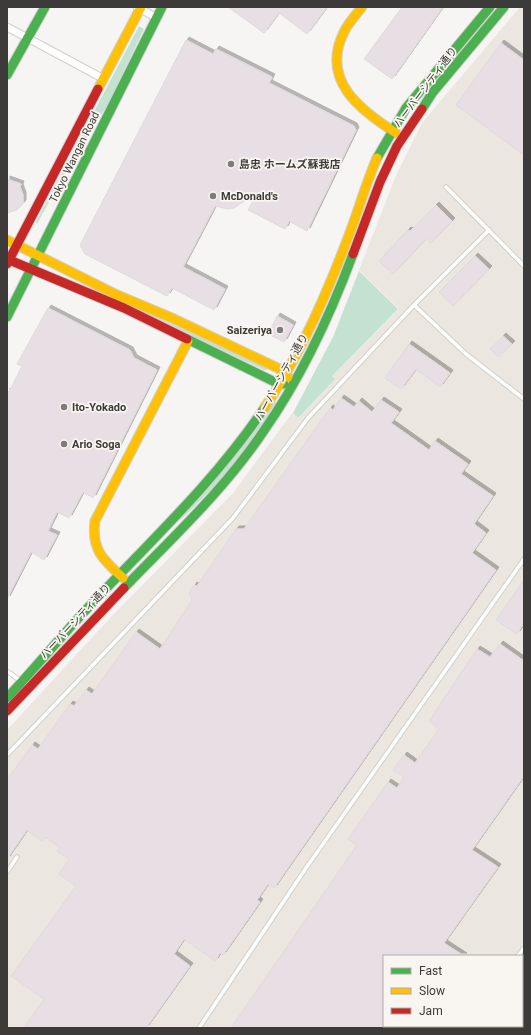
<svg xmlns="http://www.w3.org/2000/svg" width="531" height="1035" viewBox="0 0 531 1035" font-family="Roboto,'Noto Sans JP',sans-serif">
	<defs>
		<filter id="shadow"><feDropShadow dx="3" dy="-3" stdDeviation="0" flood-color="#0004"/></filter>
	</defs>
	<rect width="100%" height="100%" fill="#f7f5f3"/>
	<path fill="#ebe6df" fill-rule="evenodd" d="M520,7h4v1021h-517v-298l105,-114 121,-123 59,-80 6,5 37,-39 -3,-3 67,-67 -40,-39 38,-97 25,-50zM384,956h138v70h-138z"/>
	<g fill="#c3e2d1">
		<path d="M139,26l5,3 -36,75 -38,59 -33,61 -1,-2z"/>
		<path d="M52,266l65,33 150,68v3h-3c-71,-33 -142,-69 -213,-102z"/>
		<path d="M359,271l39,38 -66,67 3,3 -37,39 -5,-5 40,-76z"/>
		<path d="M274,401l3,2c-31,51 -70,95 -116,134z"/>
	</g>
	<g fill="#e7dfe4" stroke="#dddbdb" filter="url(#shadow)">
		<path d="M228,7h99l-20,27 -28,-21 -15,20z"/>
		<path d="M402,7h41l-51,72 -28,-20z"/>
		<path d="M186,40l27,14 3,-5 56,28 -3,6 85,43 2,4 -49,101 -18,-10 -4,8 -37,-19 10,-18 -24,16 -6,1 -13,-3 -32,61 42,22 -11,21 -42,-22 -5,8 -82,-42 -5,-9z"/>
		<path d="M501,43l23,17v95l-68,-50z"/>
		<path d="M7,179l14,5 -1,3 3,8v8l-6,7 -10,3z"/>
		<path d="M436,205l16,16 -21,22 -5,-4 -33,35 -14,-13 29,-31 2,1z"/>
		<path d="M475,256l14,13 -36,37 -14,-14z"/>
		<path d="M48,308l82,42 4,8 23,12 -64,128 -10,-6 -14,26 -12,-6 -9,19 9,4 -13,25 -13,-8 -24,47v-208l2,1 13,-26 -5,-2z"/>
		<path d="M277,316l16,9 -9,17 -16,-8z"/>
		<path d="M503,336l9,8 -14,13 -8,-8z"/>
		<path d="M409,344l41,29 -10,14 -24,-18 -15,20 -16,-11z"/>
		<path d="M341,398l13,9 5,-6 13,11 9,-12 18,12 -8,11 38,27 6,-9 33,23 -7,10 32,22 -19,28 12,9 -14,20 24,17 -222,318 -6,-4 -11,16 3,2 -37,53 -3,-2 -5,8 -31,-22 -10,15 16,12 -44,62h-122l20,-29 -33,-23 65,-90 -17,-12 10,-15 -12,-8 3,-3 -15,-11 -3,4 -15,-11 -20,29v-79l25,-35 6,4 32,-45 4,2 12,-16 6,4 44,-62 24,17 32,-49 -3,-7 5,-8 3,1 39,-57h8l86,-121 3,2z"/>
		<path d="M524,580v43l-7,11 -21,-14z"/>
		<path d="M500,644l24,17v115l-52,74 26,17 -54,76 20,13h-80v72h-153l126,-183 -9,-6 40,-57 9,6 7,-11 -11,-7 11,-15 11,8 24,-34 -10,-8 48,-72 13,8z"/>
	</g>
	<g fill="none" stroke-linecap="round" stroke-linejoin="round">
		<defs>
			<g id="lane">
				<path d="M446,187l78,79"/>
				<path d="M414,305l52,49 58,45"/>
				<path d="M7,671l15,11"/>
				<path d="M7,755l226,-237 75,-100 106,-113 75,-75"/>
				<path d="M7,872l10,-15"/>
				<path d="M518,956l6,-8"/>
				<path d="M199,1028l107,-160 218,-309"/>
				<path d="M465,1028l2,-2"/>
			</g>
			<g id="street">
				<path d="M137,7l20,11"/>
				<path d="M7,27l97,52"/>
			</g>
			<g id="fast">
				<path d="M7,75l38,-68"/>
				<path d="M422,109l11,-17 71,-85"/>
				<path d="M377,158l29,-50 84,-101"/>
				<path d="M7,317l155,-310"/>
				<path d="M187,339l92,45h5"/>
				<path d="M124,588c48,-50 101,-99 139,-156 38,-54 67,-116 90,-178"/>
				<path d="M7,698c31,-33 60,-69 92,-102 58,-61 119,-119 166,-189"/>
			</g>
			<g id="slow">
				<path d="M362,7c-6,8 -14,16 -18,25 -24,48 16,78 52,101"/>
				<path d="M98,89l43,-82"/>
				<path d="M7,240l108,54 57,24 114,54 2,5"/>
				<path d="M265,407c36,-53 62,-113 84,-172 10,-26 17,-52 28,-77"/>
				<path d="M123,578c-20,-18 -32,-29 -28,-57l93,-180"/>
			</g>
			<g id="jam">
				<path d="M353,254l27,-72 17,-36 25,-37"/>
				<path d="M7,259l117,49 63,31"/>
				<path d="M7,264l91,-175"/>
				<path d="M7,711l117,-123"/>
			</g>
		</defs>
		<use href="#lane" stroke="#d1d0ce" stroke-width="5.5"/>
		<use href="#street" stroke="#d1d0ce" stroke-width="9"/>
		<use href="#fast" stroke="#d1d0ce" stroke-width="11"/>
		<use href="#slow" stroke="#d1d0ce" stroke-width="11"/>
		<use href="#jam" stroke="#d1d0ce" stroke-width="11"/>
		<use href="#lane" stroke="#fefefd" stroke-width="3.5"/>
		<use href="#street" stroke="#fefefd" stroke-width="7"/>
		<use href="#fast" stroke="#4caf50" stroke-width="9"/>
		<use href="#slow" stroke="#ffc107" stroke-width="9"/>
		<use href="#jam" stroke="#c62828" stroke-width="9"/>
	</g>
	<g fill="#7e7c7a" stroke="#f9f6f1" stroke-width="1.5">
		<circle cx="231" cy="164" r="4"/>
		<circle cx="213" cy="196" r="4"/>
		<circle cx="280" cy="330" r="4"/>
		<circle cx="64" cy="407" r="4"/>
		<circle cx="64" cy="444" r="4"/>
	</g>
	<g text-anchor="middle" stroke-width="3.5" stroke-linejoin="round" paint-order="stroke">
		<g font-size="11" fill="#3d3b39" stroke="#f9f6f1">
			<text transform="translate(425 87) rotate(-53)" y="4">ハーバーシティ通り</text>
			<text transform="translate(74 157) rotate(-64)" y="4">Tokyo Wangan Road</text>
			<text transform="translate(281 377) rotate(-61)" y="4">ハーバーシティ通り</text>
			<text transform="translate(75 621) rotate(-47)" y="4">ハーバーシティ通り</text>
		</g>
		<g font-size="11" font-weight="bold" fill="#3d3b39" stroke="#f9f6f1" text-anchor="start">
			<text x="239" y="168">島忠 ホームズ蘇我店</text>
			<text x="221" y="200">McDonald's</text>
			<text x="272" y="334" text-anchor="end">Saizeriya</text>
			<text x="72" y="411">Ito-Yokado</text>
			<text x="72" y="448">Ario Soga</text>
		</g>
	</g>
	<rect width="531" height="1035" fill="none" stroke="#3d3b39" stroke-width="16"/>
	<rect x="383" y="955" width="140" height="72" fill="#f9f6f1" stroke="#aeaba7"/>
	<rect x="391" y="968" width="20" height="6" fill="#4caf50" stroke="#aeaba7"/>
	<text x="419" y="975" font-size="12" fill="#3d3b39">Fast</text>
	<rect x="391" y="988" width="20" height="6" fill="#ffc107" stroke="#aeaba7"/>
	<text x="419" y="995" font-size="12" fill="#3d3b39">Slow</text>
	<rect x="391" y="1008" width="20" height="6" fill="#c62828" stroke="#aeaba7"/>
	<text x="419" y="1015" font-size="12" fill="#3d3b39">Jam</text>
</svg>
